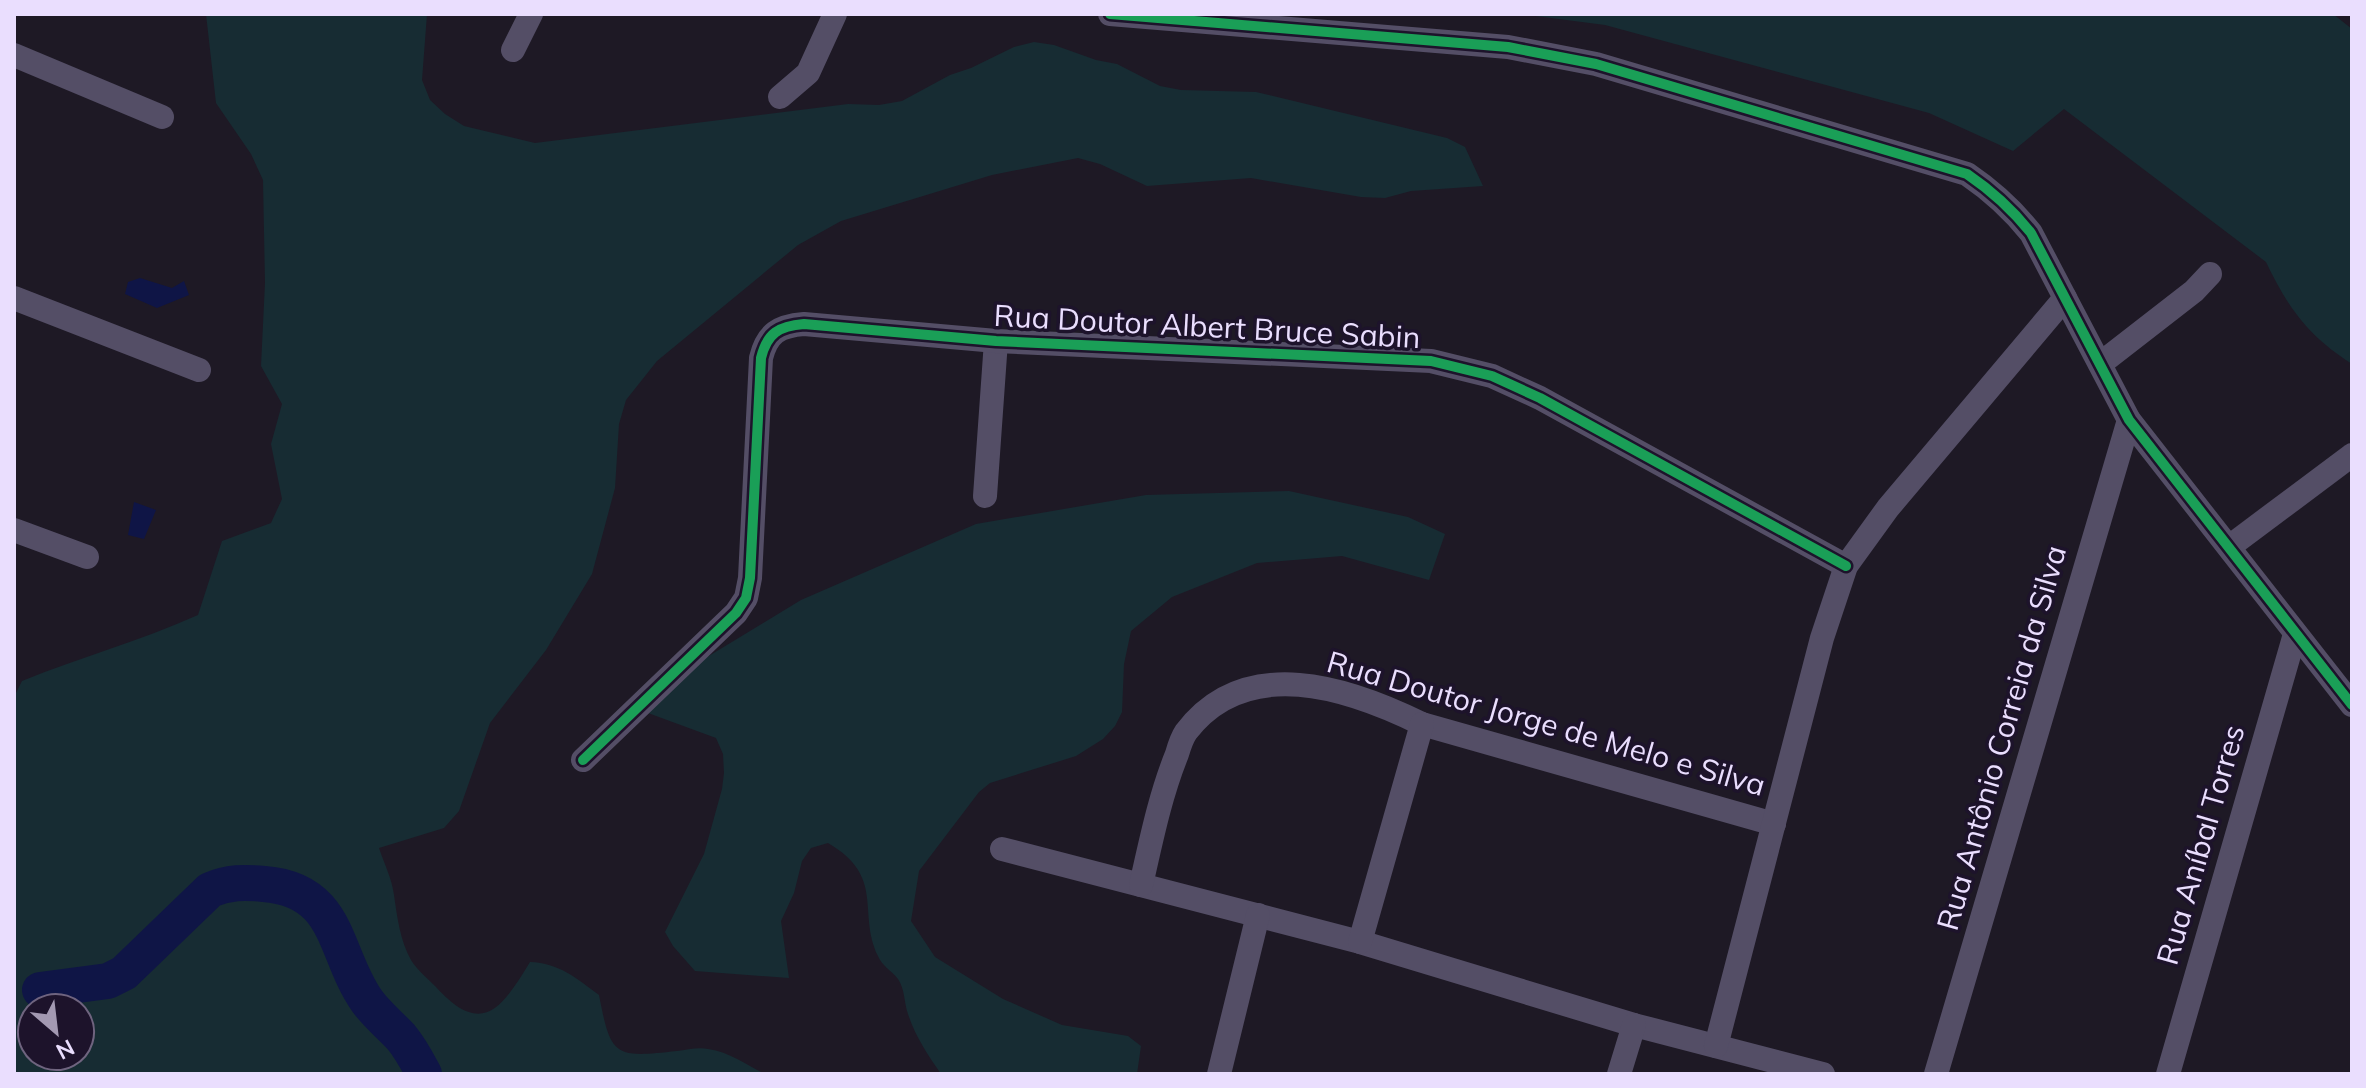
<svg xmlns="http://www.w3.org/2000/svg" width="2366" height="1088" viewBox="0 0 2366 1088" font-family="Mulish,sans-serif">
	<rect width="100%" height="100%" fill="#1e1925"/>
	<g fill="#172c33" fill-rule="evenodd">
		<path d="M206,14h221l-5,66 8,20 15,14 19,12 71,17 313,-39 31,1 23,-4 48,-26 21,-7 43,-21 20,-5 20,3 42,15 21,4 43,22 21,4 75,2 191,46 18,9 18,39 -72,5 -26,7 -24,-1 -110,-19 -104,8 -47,-22 -22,-6 -86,17 -151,46 -43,24 -141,116 -31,39 -7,24 -4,64 -23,86 -46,76 -56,73 -31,88 -15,17 -65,20c5,15 13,31 15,47 3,21 6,46 17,65 6,10 17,19 25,27 46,51 66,21 94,-25 29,1 46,16 69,33 12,62 15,63 78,56 10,-1 21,-4 31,-2 22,3 38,16 57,25h-751v-377l8,-16c59,-24 118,-40 176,-66l24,-74 49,-18 11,-24 -11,-55 11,-40 -21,-38 4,-83 -2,-103 -12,-26 -35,-51zM32,1008h48v48h-48z"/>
		<path d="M1520,14h813l19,15v335c-44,-28 -64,-56 -86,-102l-202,-153 -51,42 -84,-38 -324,-88z"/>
		<path d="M1289,491l119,26 37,17 -16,46 -87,-24 -85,7 -85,34 -41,34 -7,33 -2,48 -7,14 -12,13 -27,17 -86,27 -11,9 -60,79 -8,50 24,36 68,42 59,26 66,11 13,10 -4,28h-196c-13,-19 -26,-38 -33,-60 -4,-11 -3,-25 -10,-35 -7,-9 -16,-13 -20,-23 -21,-44 8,-79 -50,-113l-17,5 -9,13 -8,32 -13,28 8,57 -94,-7 -22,-25 -8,-14 39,-78 18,-65 2,-16 -1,-19 -7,-16 -68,-25 51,-51 102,-62 175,-76 170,-29z"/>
	</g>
	<g fill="#0f1546">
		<path d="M140,278l32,10 12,-7 5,14 -32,13 -32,-14 3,-12z"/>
		<path d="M134,502l22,8 -12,29 -16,-4z"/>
	</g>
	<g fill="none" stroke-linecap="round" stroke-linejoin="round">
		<path stroke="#0f1546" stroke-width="36" d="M40,990l68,-9 16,-8 86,-83c19,-8 34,-8 54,-6 77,6 69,69 103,117 10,14 23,24 34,36 10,12 16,24 23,37"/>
		<g stroke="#544e66" stroke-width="24">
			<path d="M1110,14l398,33 88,17 371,110c25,17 45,35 64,59l98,187 223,285"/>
			<path d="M513,50l18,-36"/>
			<path d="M14,55l148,62"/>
			<path d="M780,97l28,-24 27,-59"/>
			<path d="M14,298l185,72"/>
			<path d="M2100,364l94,-73 16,-17"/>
			<path d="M985,496l11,-155"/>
			<path d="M14,530l73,27"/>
			<path d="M2229,547l123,-92"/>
			<path d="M583,760l153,-147 10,-15 4,-20 11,-220c6,-25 18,-32 43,-34l192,17 435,20 61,15 48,22 306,168"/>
			<path d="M1002,849l358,93 274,83 189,49"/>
			<path d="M1141,885c10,-44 19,-89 36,-131 2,-7 5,-16 9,-22 60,-79 163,-44 236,-8l352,100"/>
			<path d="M1360,942l62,-218"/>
			<path d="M1716,1046l106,-408 24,-72 42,-58 177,-210"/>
			<path d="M1219,1074l39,-159"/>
			<path d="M1619,1074l15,-49"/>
			<path d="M1936,1074l193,-654"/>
			<path d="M2168,1074l127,-440"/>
		</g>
		<defs>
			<g id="cycleway">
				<path d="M1110,14l398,33 88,17 371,110c25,17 45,35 64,59l98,187 223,285"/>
				<path d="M583,760l153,-147 10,-15 4,-20 11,-220c6,-25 18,-32 43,-34l192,17 435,20 61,15 48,22 306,168"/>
			</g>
		</defs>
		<use href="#cycleway" stroke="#1d132b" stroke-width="15"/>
		<use href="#cycleway" stroke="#1a9f57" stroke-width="10"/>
	</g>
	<g text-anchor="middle" stroke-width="7" stroke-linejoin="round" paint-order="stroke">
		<g font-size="30" fill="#eadefe" stroke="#1d132b">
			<text transform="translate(1207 327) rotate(3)" y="10">Rua Doutor Albert Bruce Sabin</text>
			<text transform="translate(1546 724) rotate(16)" y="10">Rua Doutor Jorge de Melo e Silva</text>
			<text transform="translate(2002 738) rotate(-74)" y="10">Rua Antônio Correia da Silva</text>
			<text transform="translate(2201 845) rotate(-74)" y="10">Rua Aníbal Torres</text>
		</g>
	</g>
	<rect width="2366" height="1088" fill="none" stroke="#eadefe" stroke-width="32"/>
	<g transform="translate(56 1032) rotate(152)"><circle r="38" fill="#1d132b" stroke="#6f647f" stroke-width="2"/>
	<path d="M0-6L14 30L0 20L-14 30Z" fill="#a399b2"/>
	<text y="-12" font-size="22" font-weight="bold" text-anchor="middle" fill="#eadefe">N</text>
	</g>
</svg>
